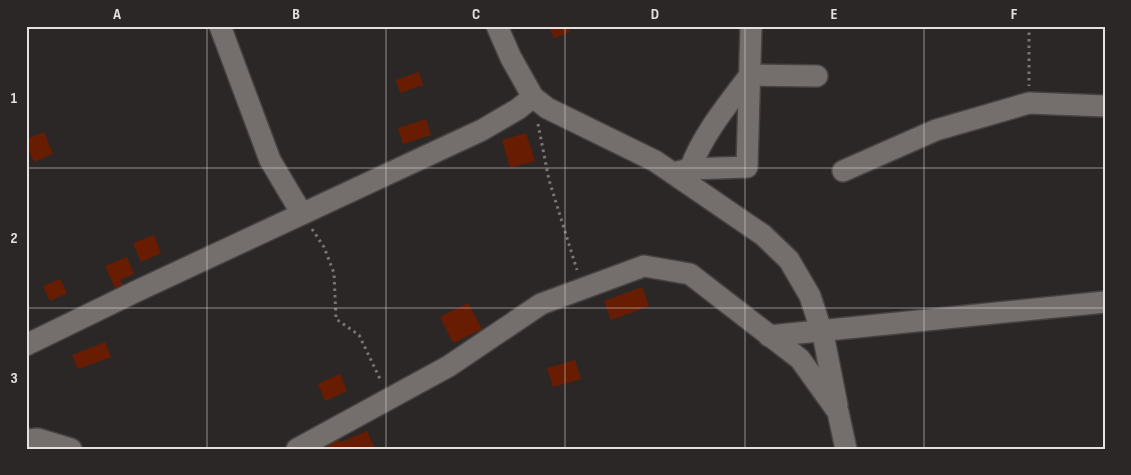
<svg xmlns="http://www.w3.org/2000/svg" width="1131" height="475" viewBox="0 0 1131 475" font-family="'Sofia Sans Condensed',sans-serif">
	<rect width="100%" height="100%" fill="#2c2727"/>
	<g fill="#681d02">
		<path d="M549,26h19l2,6 -16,6z"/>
		<path d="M419,72l4,13 -23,8 -4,-13z"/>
		<path d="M426,119l5,16 -28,9 -5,-16z"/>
		<path d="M44,132l9,22 -19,8 -8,-19v-4z"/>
		<path d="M526,133l9,28 -25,7 -8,-28z"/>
		<path d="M154,235l7,18 -20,9 -8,-19z"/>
		<path d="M127,257l7,17 -14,6 3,5 -8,3 -10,-22z"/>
		<path d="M60,279l7,14 -17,8 -7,-15z"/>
		<path d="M642,287l7,19 -38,14 -7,-19z"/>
		<path d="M468,303l14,26 -29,14 -13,-26z"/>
		<path d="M105,342l6,15 -33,12 -6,-14z"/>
		<path d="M575,360l6,19 -28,8 -6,-19z"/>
		<path d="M340,374l7,17 -22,10 -7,-17z"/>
		<path d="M367,431l7,16 -3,2h-47l-2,-4 17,-7 2,4z"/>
	</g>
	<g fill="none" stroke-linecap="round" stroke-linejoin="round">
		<defs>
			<g id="minor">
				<path d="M220,26l50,134 32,54"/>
				<path d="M497,26l14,32 22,39 14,11 108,53 108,74 26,25 21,36 14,43 13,66"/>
				<path d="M690,169c13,-35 38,-65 60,-94l67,1"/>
				<path d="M843,171l93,-41 93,-27 76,3"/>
				<path d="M673,173l17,-4 57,-2 4,-141"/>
				<path d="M769,336l336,-34"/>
				<path d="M26,345l113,-55 343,-160 36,-21 15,-12"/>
				<path d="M26,440l12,-1 33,10"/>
				<path d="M297,449l152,-83 92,-62 103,-38 46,8 110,85 38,53 8,37"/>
			</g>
		</defs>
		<use href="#minor" stroke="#474242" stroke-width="24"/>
		<g stroke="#7a7676" stroke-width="3" stroke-dasharray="2.5 4" stroke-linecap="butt">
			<path d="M1029,26v60"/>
			<path d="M538,124l11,56 28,90"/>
			<path d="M312,229l12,18 10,26 2,46 23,16 22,46"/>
		</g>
		<use href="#minor" stroke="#746e6d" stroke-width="21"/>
	</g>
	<path fill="none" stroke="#e5e1e1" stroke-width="1" stroke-opacity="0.55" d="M207,26v423M386,26v423M565,26v423M745,26v423M924,26v423M26,168h1079M26,308h1079"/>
	<rect width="1131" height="475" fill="none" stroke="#2c2727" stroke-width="55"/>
	<rect x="28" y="28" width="1076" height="420" fill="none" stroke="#e5e1e1" stroke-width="2"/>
	<g font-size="16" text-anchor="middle" font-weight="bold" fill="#e5e1e1">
		<text x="117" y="19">A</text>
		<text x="296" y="19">B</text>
		<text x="476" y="19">C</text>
		<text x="655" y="19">D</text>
		<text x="834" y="19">E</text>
		<text x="1014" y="19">F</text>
		<text x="14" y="103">1</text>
		<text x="14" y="243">2</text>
		<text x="14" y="383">3</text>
	</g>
</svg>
